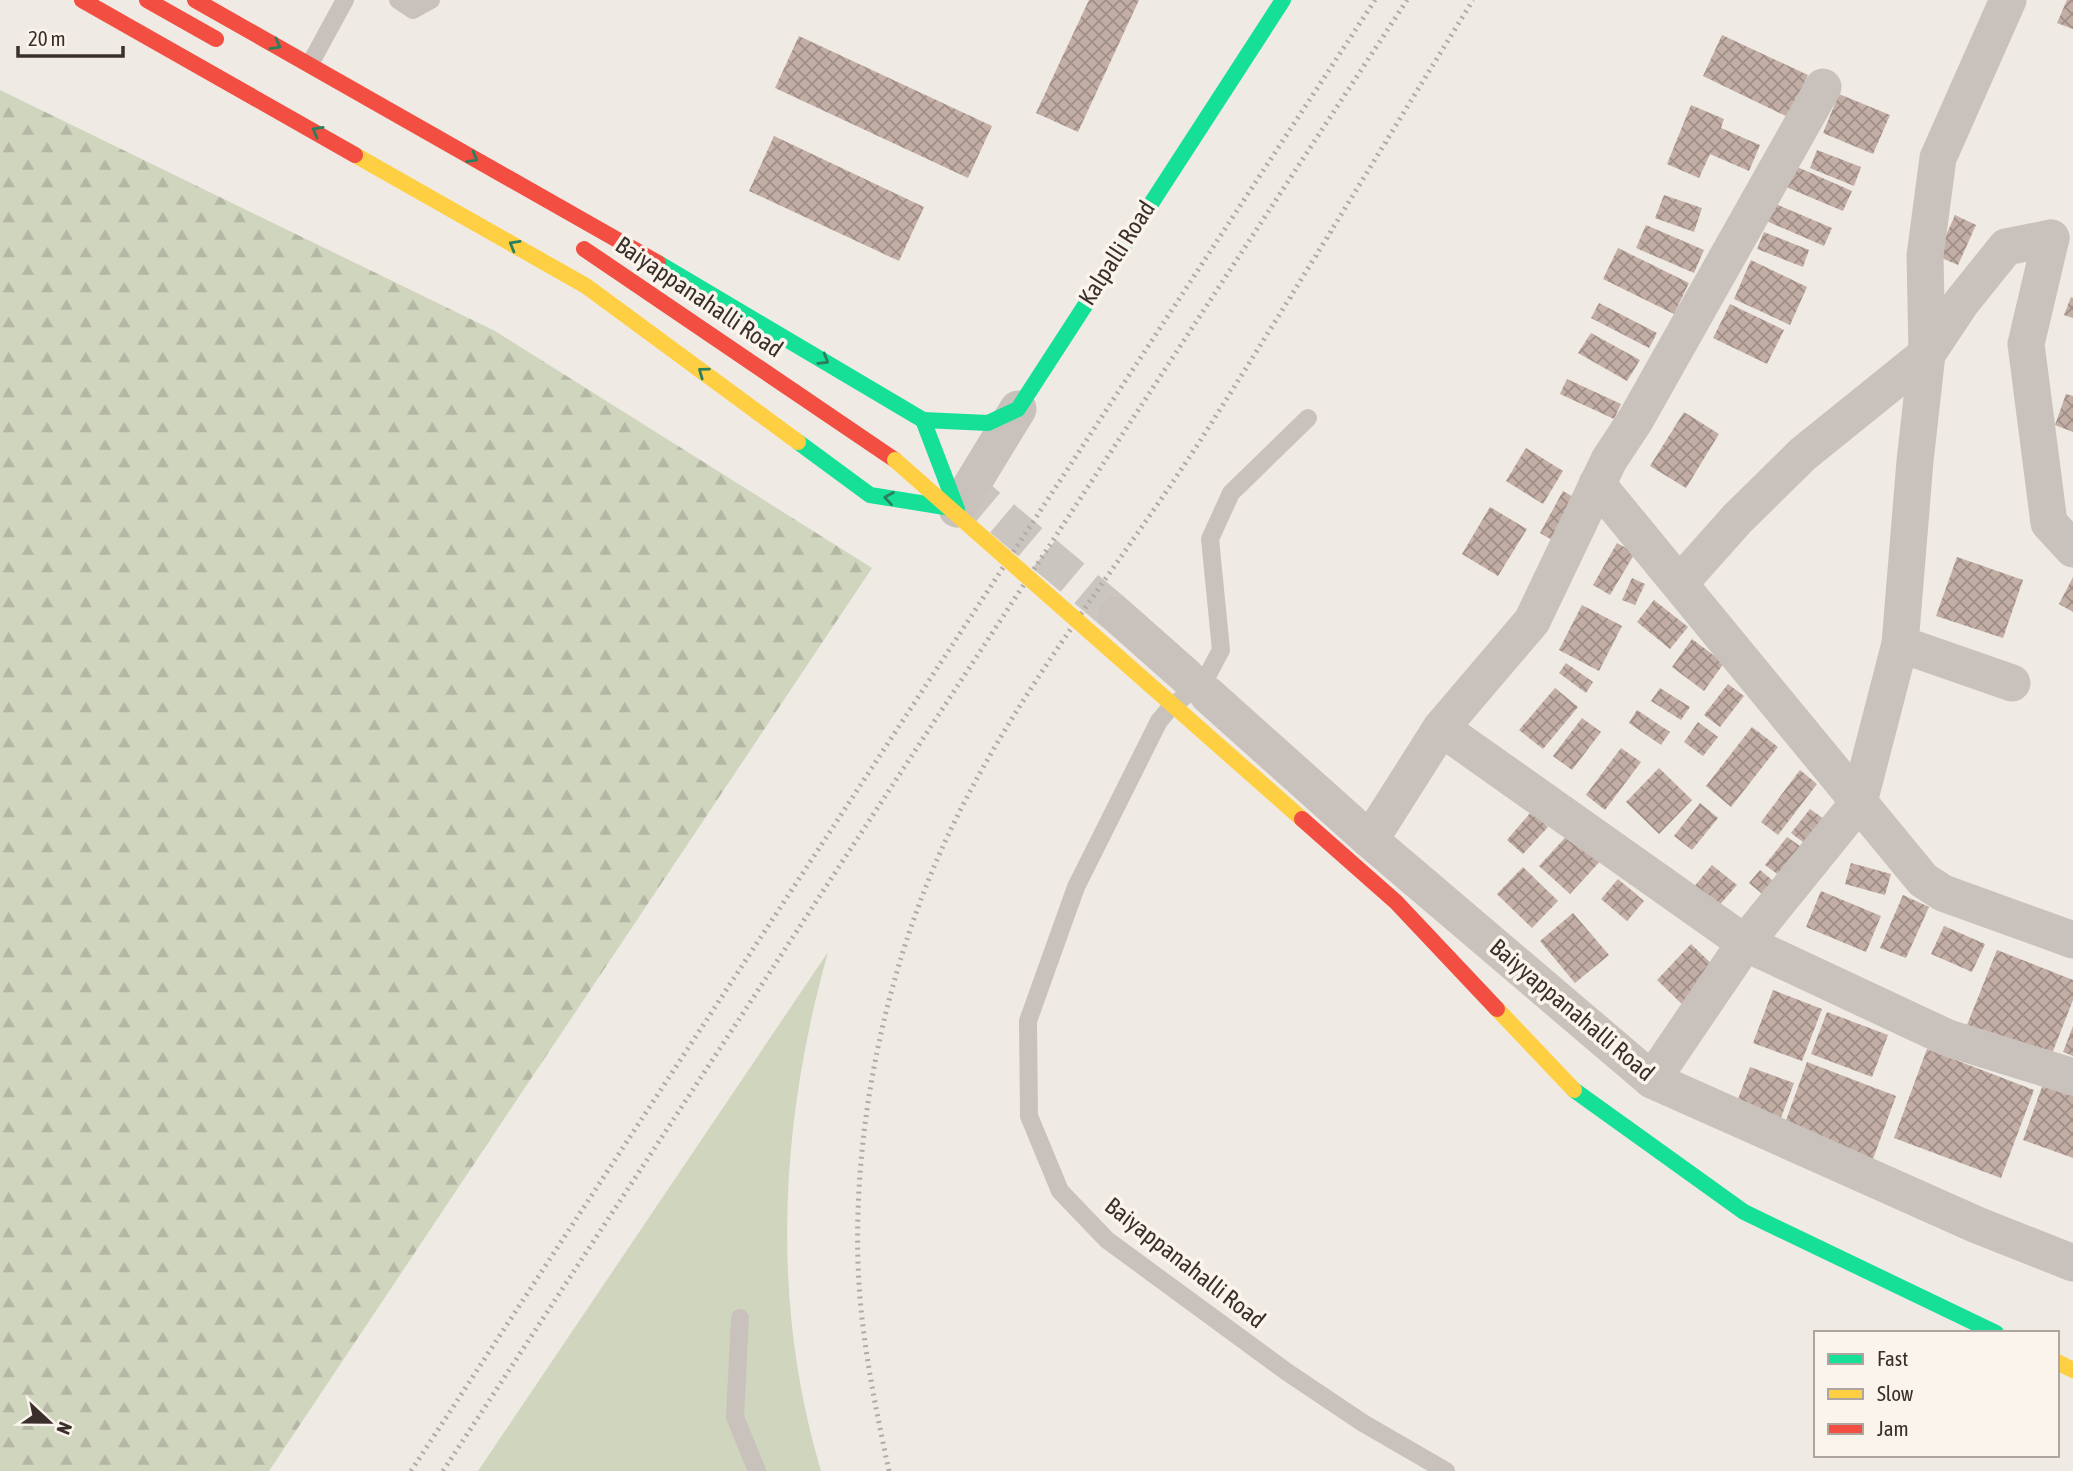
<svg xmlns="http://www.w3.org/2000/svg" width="2073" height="1471" viewBox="0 0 2073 1471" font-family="'Asap Condensed',sans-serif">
	<defs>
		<pattern id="forest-firs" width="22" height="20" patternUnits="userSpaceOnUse" patternTransform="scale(1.75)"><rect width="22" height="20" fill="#d0d5be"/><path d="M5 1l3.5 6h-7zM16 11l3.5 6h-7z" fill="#b3b7a3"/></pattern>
		<pattern id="building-cross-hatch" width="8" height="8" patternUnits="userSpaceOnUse" patternTransform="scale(1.75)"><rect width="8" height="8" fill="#c3aea5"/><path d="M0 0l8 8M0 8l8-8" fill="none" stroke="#9f8e87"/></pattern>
	</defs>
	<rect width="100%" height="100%" fill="#efeae4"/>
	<path fill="#d0d5be" d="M828,952c-48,171 -58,348 -7,519h-343z"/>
	<path fill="url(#forest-firs)" d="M0,90l495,241 377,237 -603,903h-269z"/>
	<g fill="url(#building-cross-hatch)">
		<path d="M1089,0h50l-61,132 -42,-19z"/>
		<path d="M2067,0h6v29l-16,-6z"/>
		<path d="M1722,35l86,40 -20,42 -85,-41z"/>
		<path d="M799,36l193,90 -24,52 -193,-90z"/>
		<path d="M1839,94l51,21 -17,39 -50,-21z"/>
		<path d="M1691,105l33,14 -3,9 39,17 -11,26 -39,-17 -11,24 -32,-14z"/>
		<path d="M774,136l150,71 -25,54 -150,-70z"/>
		<path d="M1817,150l44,17 -7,19 -44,-18z"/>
		<path d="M1795,166l57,25 -9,20 -57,-24z"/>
		<path d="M1664,195l38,13 -8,24 -39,-14z"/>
		<path d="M1771,202l61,26 -8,18 -60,-26z"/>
		<path d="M1955,215l21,10 -18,40 -21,-9z"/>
		<path d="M1646,225l58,25 -10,23 -58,-25z"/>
		<path d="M1764,232l45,18 -6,17 -46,-18z"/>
		<path d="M1618,248l71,35 -15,31 -71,-35z"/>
		<path d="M1751,260l56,27 -17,38 -56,-26z"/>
		<path d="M2071,297l2,1v20l-9,-3z"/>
		<path d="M1599,303l58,30 -8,15 -58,-30z"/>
		<path d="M1730,304l54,26 -17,34 -54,-26z"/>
		<path d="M1591,333l49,27 -13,21 -49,-28z"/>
		<path d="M1567,379l54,25 -7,15 -54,-25z"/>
		<path d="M2066,394l7,2v36l-18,-7z"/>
		<path d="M1684,412l35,22 -33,54 -36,-22z"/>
		<path d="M1526,448l37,23 -20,33 -37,-23z"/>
		<path d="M1563,491l19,11 -23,42 -19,-11z"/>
		<path d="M1490,507l37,22 -29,47 -36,-22z"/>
		<path d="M1617,543l18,10 -25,42 -17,-10z"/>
		<path d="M1957,557l66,23 -20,58 -67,-22z"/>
		<path d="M2073,577v35l-14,-8z"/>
		<path d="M1632,578l13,6 -10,21 -13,-5z"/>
		<path d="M1654,600l34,27 -18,22 -33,-27z"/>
		<path d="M1582,605l40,21 -23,45 -40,-21z"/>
		<path d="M1692,639l32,24 -20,28 -32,-24z"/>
		<path d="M1566,663l27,19 -7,11 -27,-20z"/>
		<path d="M1728,684l16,12 -24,31 -16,-12z"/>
		<path d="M1555,688l23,19 -35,42 -24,-19z"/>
		<path d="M1660,688l30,19 -9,13 -30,-19z"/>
		<path d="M1637,710l33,22 -9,13 -32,-22z"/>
		<path d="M1582,718l19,14 -29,38 -19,-14z"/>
		<path d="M1698,722l20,15 -15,19 -19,-14z"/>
		<path d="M1752,727l26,20 -47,60 -25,-21z"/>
		<path d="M1621,748l20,14 -36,48 -19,-15z"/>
		<path d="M1659,768l33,32 -33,34 -33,-32z"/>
		<path d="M1800,770l17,14 -39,51 -17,-13z"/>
		<path d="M1700,803l18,15 -26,32 -18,-14z"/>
		<path d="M1810,809l24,17 -19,25 -24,-18z"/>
		<path d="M1531,812l17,15 -25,27 -16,-14z"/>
		<path d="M1575,827l30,29 -35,38 -31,-28z"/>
		<path d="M1787,837l23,16 -22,29 -23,-17z"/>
		<path d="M1851,863l40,11 -6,21 -40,-11z"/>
		<path d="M1712,865l25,20 -21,24 -24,-20z"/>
		<path d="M1523,867l35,34 -26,27 -35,-34z"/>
		<path d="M1760,870l23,19 -11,13 -23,-19z"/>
		<path d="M1618,879l26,22 -17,20 -26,-22z"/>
		<path d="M1821,891l60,25 -15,36 -60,-25z"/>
		<path d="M1903,895l26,12 -23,51 -26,-10z"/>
		<path d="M1573,913l36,42 -34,28 -35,-42z"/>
		<path d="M1944,926l41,18 -13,28 -41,-18z"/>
		<path d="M1691,944l32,31 -35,35 -31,-30z"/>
		<path d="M1997,950l76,30v20l-27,69 -83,-34z"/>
		<path d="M1773,990l49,19 -20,52 -49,-18z"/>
		<path d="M1827,1012l61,23 -16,42 -61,-23z"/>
		<path d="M2073,1026v30l-10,-4z"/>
		<path d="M1927,1049l107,41 -33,88 -107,-40z"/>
		<path d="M1807,1062l89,34 -23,63 -89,-33z"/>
		<path d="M1750,1067l44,16 -15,40 -44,-16z"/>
		<path d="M2043,1084l30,10v64l-50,-18z"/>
	</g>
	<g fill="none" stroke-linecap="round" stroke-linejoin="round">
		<path stroke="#cbc5bf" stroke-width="37" stroke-dasharray="37 18" stroke-linecap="butt" d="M960,483l157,132"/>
		<g stroke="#c9c2bc" stroke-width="18">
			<path d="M398,0l15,10 18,-10"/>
			<path d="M310,64l35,-64"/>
			<path d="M1308,418l-77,75 -21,46 11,111 -16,30 -35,28 -11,13 -83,166 -48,134 1,95 31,75 47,49 180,132 76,51 83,48"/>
			<path d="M740,1318l-5,99 22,54"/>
		</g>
		<g stroke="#c9c2bc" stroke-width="37">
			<path d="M2051,238l-25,106 23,179 24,26"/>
			<path d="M1597,484l326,396 20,13 130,47"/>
			<path d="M957,509l61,-100"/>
			<path d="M1680,583l57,-64 66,-65 124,-100 34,-51 45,-56 45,-9"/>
			<path d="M1117,615l70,62"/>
			<path d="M1900,644l112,39"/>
			<path d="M1208,695l162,145 282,240 325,145 96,38"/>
			<path d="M1441,728l304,215 114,-141 41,-158 15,-183 12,-107 -2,-98 13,-98 70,-158"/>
			<path d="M1370,840l71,-112 91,-107 77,-161 27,-41 187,-332"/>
			<path d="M1652,1080l93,-137 203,95 125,39"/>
		</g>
		<g stroke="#16e098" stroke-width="16">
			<path d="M658,263l265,157 34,89 -87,-14 -72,-53"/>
			<path d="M923,420l65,3 30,-14 265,-409"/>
			<path d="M1574,1090l170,122 252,121"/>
		</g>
		<g stroke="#ffcf43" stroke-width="16">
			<path d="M355,155l231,131 212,156"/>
			<path d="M2057,1362l16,8"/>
		</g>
		<g stroke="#f24e42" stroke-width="16">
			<path d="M82,0l273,155"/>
			<path d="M147,0l69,39"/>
			<path d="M195,0l463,263"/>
			<path d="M584,249l311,211"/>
		</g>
		<g stroke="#b0aba7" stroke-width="5" stroke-dasharray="2 5" stroke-linecap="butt">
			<path d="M411,1471l964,-1471"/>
			<path d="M443,1471l964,-1471"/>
			<path d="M889,1471c-13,-61 -26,-124 -30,-187 -9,-151 27,-319 92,-455 66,-138 166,-260 249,-388 93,-146 182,-294 273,-441"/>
		</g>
		<g stroke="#ffcf43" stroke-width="16">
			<path d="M895,460l407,359"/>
			<path d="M1497,1009l77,81"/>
		</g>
		<path stroke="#f24e42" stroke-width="16" d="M1302,819l94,83 101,107"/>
	</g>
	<defs><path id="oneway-chevron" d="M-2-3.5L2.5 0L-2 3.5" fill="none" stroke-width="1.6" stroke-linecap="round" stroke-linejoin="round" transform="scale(1.75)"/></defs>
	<g stroke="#2a7f5c">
		<use href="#oneway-chevron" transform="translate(276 45) rotate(29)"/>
		<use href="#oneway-chevron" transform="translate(317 131) rotate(-150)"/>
		<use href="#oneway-chevron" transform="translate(473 158) rotate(30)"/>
		<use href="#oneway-chevron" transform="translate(514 245) rotate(-150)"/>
		<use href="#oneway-chevron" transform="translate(824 360) rotate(31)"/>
		<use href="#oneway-chevron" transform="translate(703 372) rotate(-144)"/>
		<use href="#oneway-chevron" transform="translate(889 498) rotate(-171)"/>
	</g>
	<g text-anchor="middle" stroke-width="7" stroke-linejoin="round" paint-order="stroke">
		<g font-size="24" fill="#3a2f2a" stroke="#fbf4ec">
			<text transform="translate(1117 253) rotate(-57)" y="8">Kalpalli Road</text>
			<text transform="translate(699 297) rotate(34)" y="8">Baiyappanahalli Road</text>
			<text transform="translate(1572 1010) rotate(40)" y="8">Baiyyappanahalli Road</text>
			<text transform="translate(1185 1263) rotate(38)" y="8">Baiyappanahalli Road</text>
		</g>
	</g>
	<rect x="1814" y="1331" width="245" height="126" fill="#fbf4ec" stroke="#aea59e" stroke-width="2"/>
	<rect x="1828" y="1354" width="35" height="10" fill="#16e098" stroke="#aea59e" stroke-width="2"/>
	<text x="1877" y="1366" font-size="21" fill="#3a2f2a">Fast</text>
	<rect x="1828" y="1389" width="35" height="10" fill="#ffcf43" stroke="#aea59e" stroke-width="2"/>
	<text x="1877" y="1401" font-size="21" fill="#3a2f2a">Slow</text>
	<rect x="1828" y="1424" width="35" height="10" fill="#f24e42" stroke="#aea59e" stroke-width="2"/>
	<text x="1877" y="1436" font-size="21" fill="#3a2f2a">Jam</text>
	<g transform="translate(49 1422) rotate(112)" stroke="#fbf4ec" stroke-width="5" paint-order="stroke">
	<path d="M0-5L12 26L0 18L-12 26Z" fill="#3a2f2a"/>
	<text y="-10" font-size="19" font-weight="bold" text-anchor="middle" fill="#3a2f2a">N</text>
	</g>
	<path d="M18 46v10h105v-10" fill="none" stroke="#3a2f2a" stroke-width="3.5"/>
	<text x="28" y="46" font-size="21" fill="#3a2f2a" stroke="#fbf4ec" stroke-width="5" paint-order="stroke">20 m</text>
</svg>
